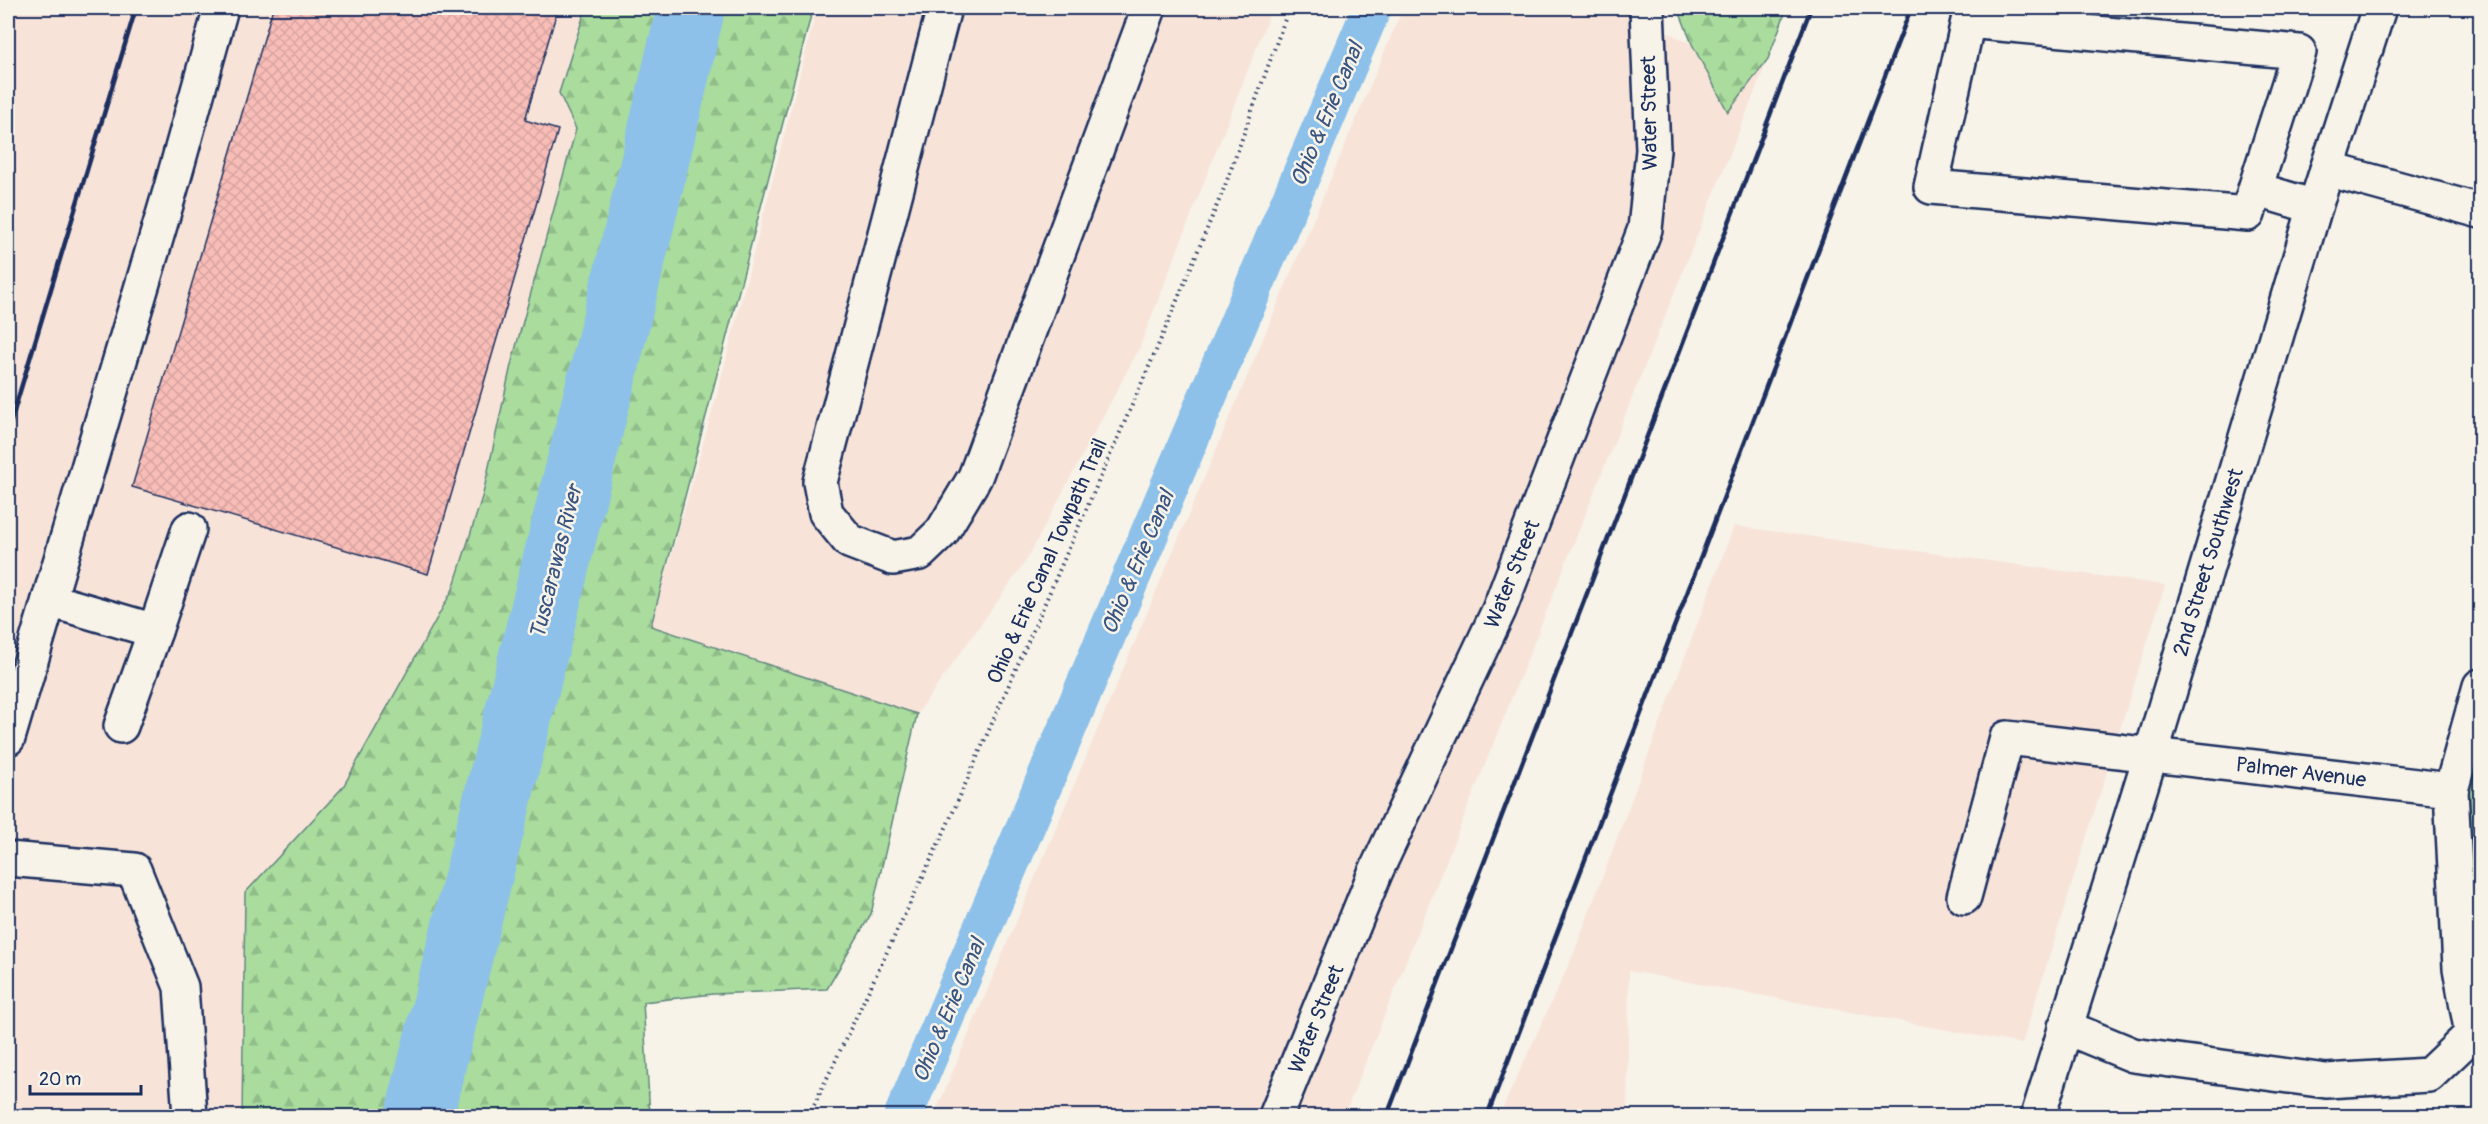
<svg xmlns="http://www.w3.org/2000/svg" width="2488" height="1124" viewBox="0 0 2488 1124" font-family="Pangolin,sans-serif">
	<defs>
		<pattern id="forest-firs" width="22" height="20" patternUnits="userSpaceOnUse" patternTransform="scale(1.5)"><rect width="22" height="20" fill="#a9dc9d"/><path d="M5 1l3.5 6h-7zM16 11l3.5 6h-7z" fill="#91bd8a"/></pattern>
		<pattern id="building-cross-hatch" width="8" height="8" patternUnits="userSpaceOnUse" patternTransform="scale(1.5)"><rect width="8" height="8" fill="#f9bdb7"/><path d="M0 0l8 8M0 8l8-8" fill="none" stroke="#d5a3a0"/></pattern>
	</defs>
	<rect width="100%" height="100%" fill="#f7f3e8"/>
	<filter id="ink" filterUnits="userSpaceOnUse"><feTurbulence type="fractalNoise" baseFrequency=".0167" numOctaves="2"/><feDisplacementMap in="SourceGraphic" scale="12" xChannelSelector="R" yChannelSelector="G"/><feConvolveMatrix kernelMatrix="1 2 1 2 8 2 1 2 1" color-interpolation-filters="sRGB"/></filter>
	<g filter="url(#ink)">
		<g fill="#f8e3d9">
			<path d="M8,8h578l-27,85 17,36 -65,236 -28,129 -30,95 -110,198 -98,106 -3,223h-234z"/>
			<path d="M817,8h455l-133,341 -113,212 -109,153 -266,-87 65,-229z"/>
			<path d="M1403,8h213l76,36 36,68 40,-53 -424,1057h-410z"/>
			<path d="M1734,526l431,59 -143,459 -393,-73 -2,145h-128l75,-163z"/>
		</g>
		<path fill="#a9dc9d" stroke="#62867e" stroke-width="1.5" d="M2480,686v377l-8,-29 -21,-244z"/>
		<g fill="url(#forest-firs)" stroke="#62867e" stroke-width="1.5">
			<path d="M586,8h227l-162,618 266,88 -46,200 -44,75 -114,5 -70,8 7,114h-408l3,-223 98,-106 110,-198 30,-95 28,-129 65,-236 -17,-36z"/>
			<path d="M1678,8h109l-19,51 -40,53 -36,-68z"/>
		</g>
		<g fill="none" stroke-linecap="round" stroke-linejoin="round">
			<path stroke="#8dc1ea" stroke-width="39" d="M903,1116l469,-1108"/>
			<path stroke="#8dc1ea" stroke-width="68" d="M419,1116l222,-896 50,-212"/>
		</g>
		<path fill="url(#building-cross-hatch)" stroke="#1b2f5e" stroke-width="1.5" d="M273,8h285l-33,112 33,10 -130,444 -296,-87z"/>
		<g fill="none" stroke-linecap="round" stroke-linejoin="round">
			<defs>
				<g id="minor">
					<path d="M944,8l-124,474 6,31 23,28 44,17 27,-5 22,-21 33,-55 174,-469"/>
					<path d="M2327,169l153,42"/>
					<path d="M2255,189l44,-137 -331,-31 -37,166 317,27 7,-25 60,18"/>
					<path d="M49,600l106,31 34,-102"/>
					<path d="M121,726l34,-95"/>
					<path d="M8,738l163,-550 50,-180"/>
					<path d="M8,859l126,11 47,117 9,129"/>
					<path d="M1964,897l43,-159 444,52"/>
					<path d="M2065,1027l68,28 193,26 103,-6 43,-41 -12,-66 -9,-178 29,-104"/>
					<path d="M1276,1116l99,-243 124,-263 146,-381 8,-79 -6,-142"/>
					<path d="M2038,1116l113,-362 164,-547 64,-199"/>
				</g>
			</defs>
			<use href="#minor" stroke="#1b2f5e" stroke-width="38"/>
			<path stroke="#1b2f5e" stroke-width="4" stroke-dasharray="1.5 4.5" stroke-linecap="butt" d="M809,1116l136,-286 210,-477 70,-167 64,-178"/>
			<use href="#minor" stroke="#f7f3e8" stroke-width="33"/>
			<g stroke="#1b2f5e" stroke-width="4.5">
				<path d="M8,431l128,-423"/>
				<path d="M1387,1116l424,-1108"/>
				<path d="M1487,1116l424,-1108"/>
			</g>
		</g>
	</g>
	<g text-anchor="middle" stroke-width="5" stroke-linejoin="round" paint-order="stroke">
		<g font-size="21" fill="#1b2f5e" stroke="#f7f3e8">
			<text transform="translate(1649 113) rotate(-91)" y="7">Water Street</text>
			<text transform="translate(1047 561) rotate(-66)" y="7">Ohio &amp; Erie Canal Towpath Trail</text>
			<text transform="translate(2208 562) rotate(-73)" y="7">2nd Street Southwest</text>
			<text transform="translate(1512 574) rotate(-68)" y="7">Water Street</text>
			<text transform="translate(2301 772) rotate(7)" y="7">Palmer Avenue</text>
			<text transform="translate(1316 1019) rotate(-68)" y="7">Water Street</text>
		</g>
		<g font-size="22" font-style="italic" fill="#385481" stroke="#f7f3e8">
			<text transform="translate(1326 114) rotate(-67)" y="8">Ohio &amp; Erie Canal</text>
			<text transform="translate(555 562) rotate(-76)" y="8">Tuscarawas River</text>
			<text transform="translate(1137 562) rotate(-67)" y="8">Ohio &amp; Erie Canal</text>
			<text transform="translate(948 1010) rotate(-67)" y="8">Ohio &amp; Erie Canal</text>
		</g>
	</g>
	<rect width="2488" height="1124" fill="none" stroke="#f7f3e8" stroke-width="30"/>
	<rect x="15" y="15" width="2458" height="1094" fill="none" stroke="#1b2f5e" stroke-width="2" filter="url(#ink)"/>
	<path d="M30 1085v9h111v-9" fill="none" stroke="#1b2f5e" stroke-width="3"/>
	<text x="39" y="1085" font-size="18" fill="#1b2f5e" stroke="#f7f3e8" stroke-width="4.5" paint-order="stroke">20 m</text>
</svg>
